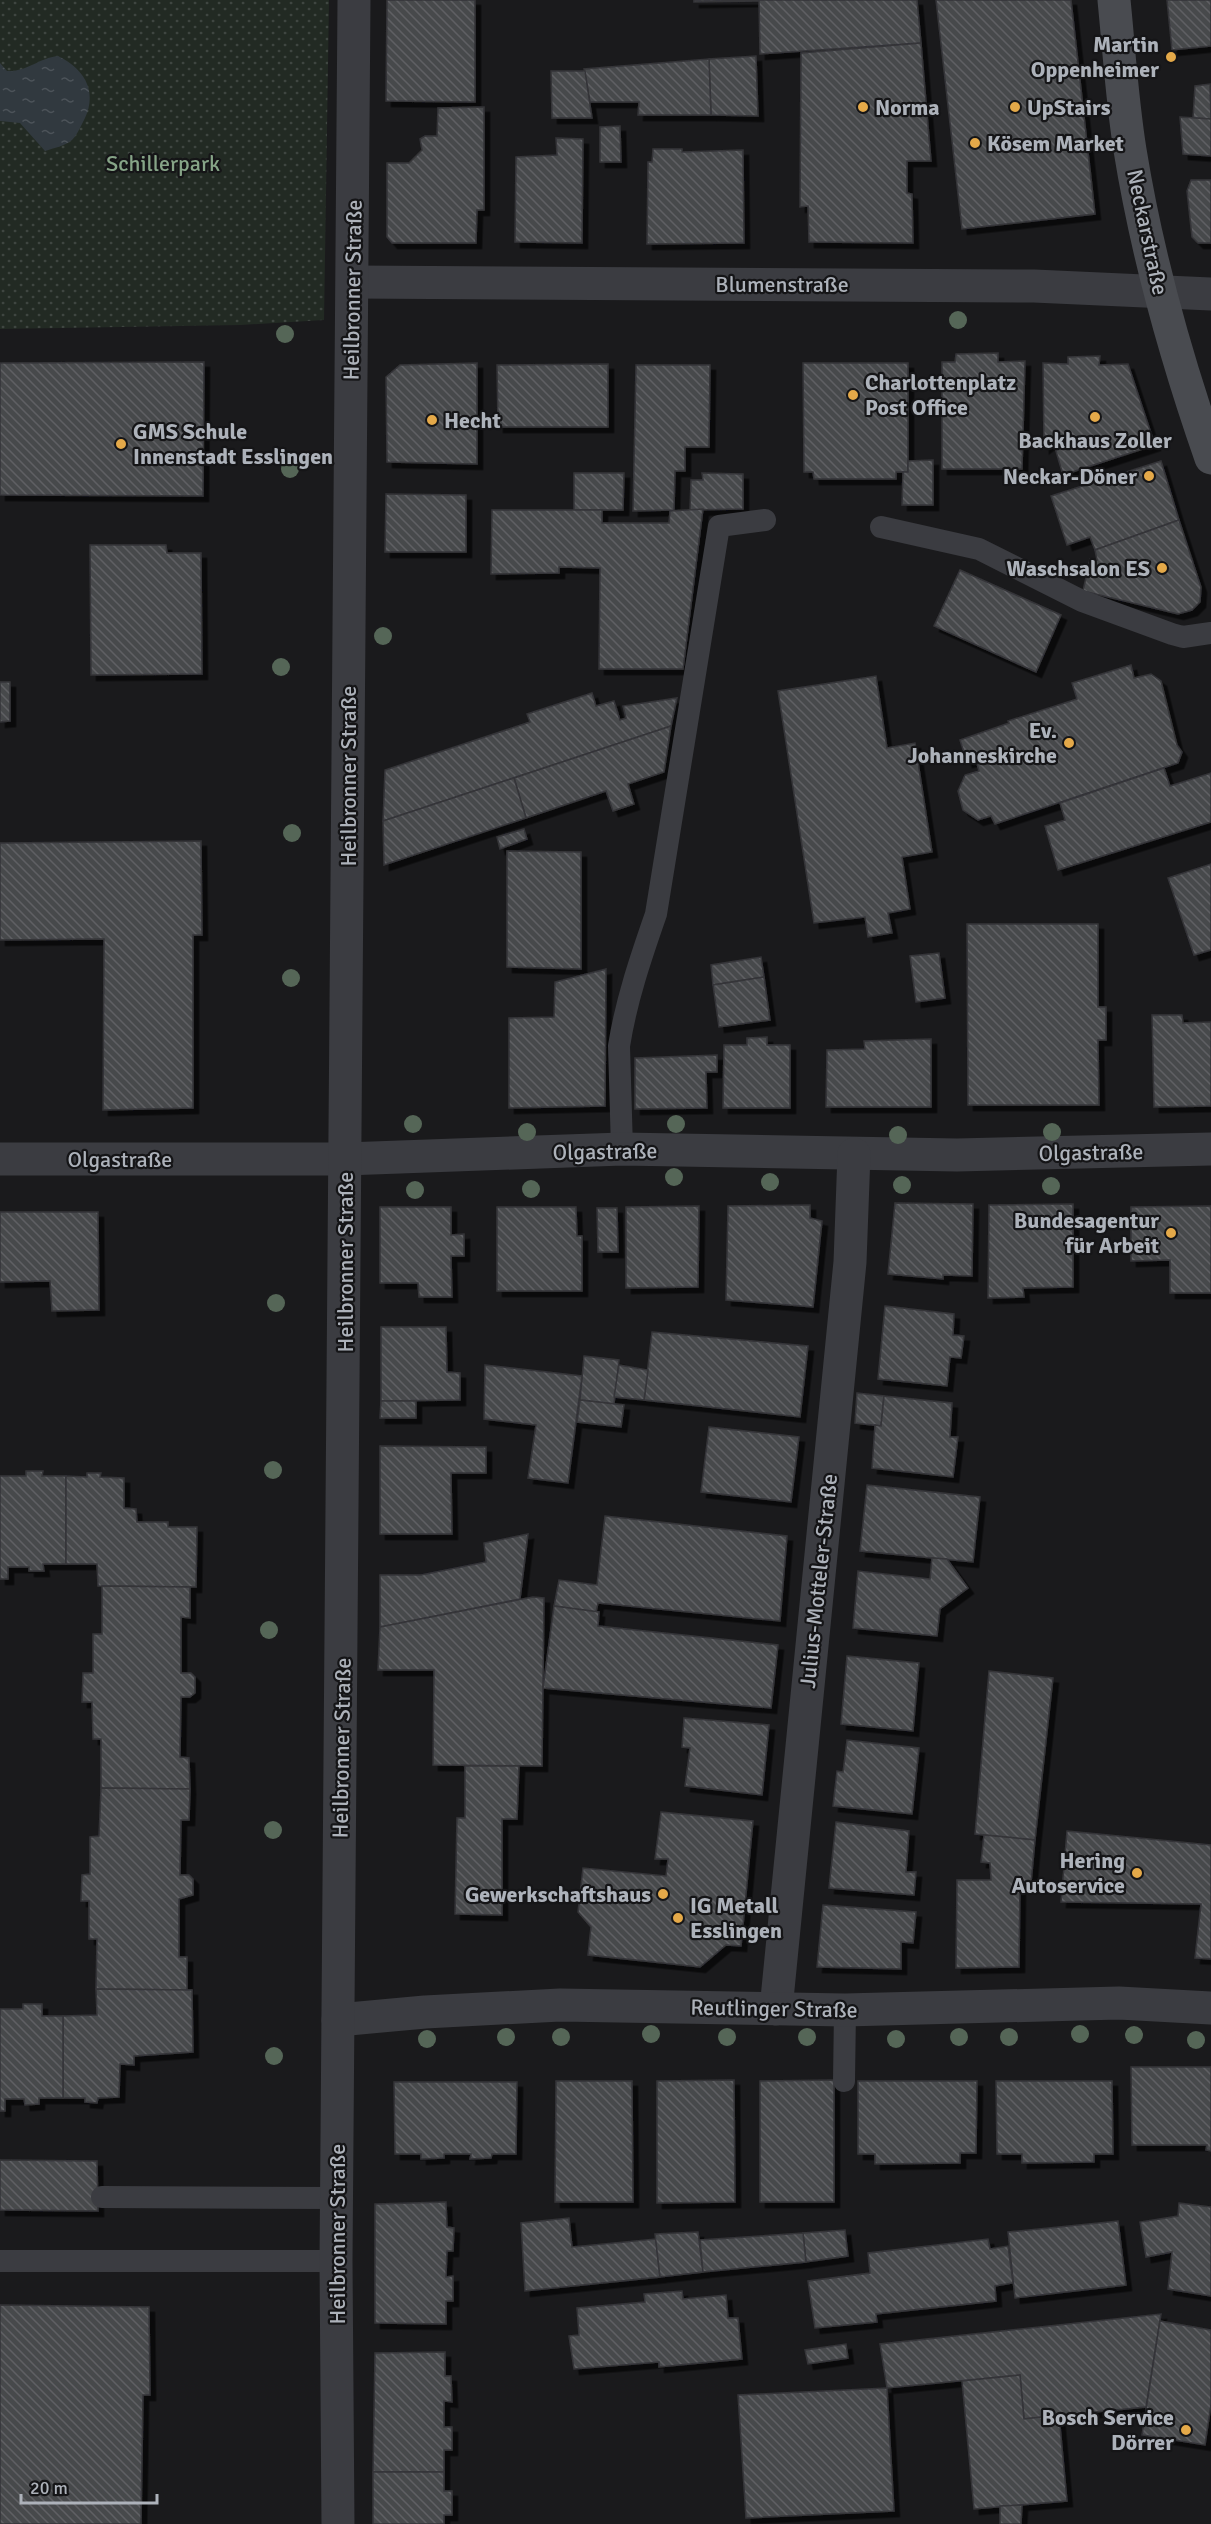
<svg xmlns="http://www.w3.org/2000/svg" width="1211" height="2524" viewBox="0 0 1211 2524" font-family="Signika,sans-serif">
	<defs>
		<pattern id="park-dots" width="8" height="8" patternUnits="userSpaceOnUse" patternTransform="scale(1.5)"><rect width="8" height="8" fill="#222a23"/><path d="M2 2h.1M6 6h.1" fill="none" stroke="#3f4641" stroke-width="1.8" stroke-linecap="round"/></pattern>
		<pattern id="water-ripples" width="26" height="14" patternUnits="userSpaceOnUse" patternTransform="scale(1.5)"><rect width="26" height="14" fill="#31393f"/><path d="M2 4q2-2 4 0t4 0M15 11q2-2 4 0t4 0" fill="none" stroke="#4c5359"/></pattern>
		<pattern id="building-back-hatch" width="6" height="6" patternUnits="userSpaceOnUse" patternTransform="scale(1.5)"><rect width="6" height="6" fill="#47484c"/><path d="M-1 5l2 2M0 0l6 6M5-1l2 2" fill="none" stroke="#5f6064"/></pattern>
		<filter id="shadow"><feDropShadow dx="5.5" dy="5.5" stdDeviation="0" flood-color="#0009"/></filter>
	</defs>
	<rect width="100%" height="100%" fill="#1a1a1c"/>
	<path fill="url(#park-dots)" d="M0,0h329l-5,320 -83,5 -241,4z"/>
	<path fill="url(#water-ripples)" d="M58,56c29,14 41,39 24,68 -3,6 -6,12 -10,16 -7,6 -18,8 -27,11l-25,-28 -20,-2v-58l7,8c20,1 32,-13 51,-15z"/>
	<g fill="url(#building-back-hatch)" stroke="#343438" stroke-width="1.5" filter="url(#shadow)">
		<path d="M387,0h88v102l-89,-1z"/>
		<path d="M694,0h65v1l-65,1z"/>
		<path d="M917,0l4,43 -161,11 -1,-54z"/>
		<path d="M936,0h135l24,214 -133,15z"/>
		<path d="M1167,0h44v46l-39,4z"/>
		<path d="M921,43l10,118h-24v32l5,1 1,49 -104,-1 -1,-36 -8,1 1,-154z"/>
		<path d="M756,56l2,60 -47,-1 -2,-56z"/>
		<path d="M709,59l2,56h-73l1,-13h-49l-6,-33z"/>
		<path d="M551,71h34l7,47h-40z"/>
		<path d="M1210,84l1,35 -18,-1 2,-32z"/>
		<path d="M484,107v103h-7l-1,33h-84l-5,-6v-74h22l13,-13 -2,-11 5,-3h12l1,-28z"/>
		<path d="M1180,117l31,2v37l-28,-2z"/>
		<path d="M620,126l1,36h-21v-35z"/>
		<path d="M556,138l27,1 -1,104 -67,-1 1,-85 41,-2z"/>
		<path d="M653,149h29v3l61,-2 1,93 -97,1 1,-82h4z"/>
		<path d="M1191,180h20v63h-13l-6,-6 -5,-46z"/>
		<path d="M998,353v9l27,-1 -3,108h-80v-107h13l1,-8z"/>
		<path d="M1100,356l-1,9 29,-1 27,81 -92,30 -10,-34 -9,7 -1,-85 25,1v-7z"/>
		<path d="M204,362l-1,134 -203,-1v-132z"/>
		<path d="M477,363v101l-90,-2 -1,-85 14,-12z"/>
		<path d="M803,363h105v109h-12v7h-82l-1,-7h-9z"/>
		<path d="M608,364v63h-110l-1,-62z"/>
		<path d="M636,365h74l-1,82h-24v24h-10l-1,39 -41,1z"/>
		<path d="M933,460v45h-31l1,-33h5v-11z"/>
		<path d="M1161,461l18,59 -84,30 -5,-13 -23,8 -16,-49z"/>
		<path d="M574,473h50l-1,37h-49z"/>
		<path d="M702,473l41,1v35l-53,1 1,-30h12z"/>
		<path d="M386,494l80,1v57h-81z"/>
		<path d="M703,509l-20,160h-84l1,-101 -41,-1v6l-68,1 1,-64h110v13h67l1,-12z"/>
		<path d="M1179,520l22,67 -1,15 -8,8 -14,4 -95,-23 7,-32 7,1 -2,-10z"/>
		<path d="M90,545h76l1,8h34l1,121 -111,1z"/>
		<path d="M960,570l101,45 -25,57 -102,-46z"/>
		<path d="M1131,665l3,13 17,-4 10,7 16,64 5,7 -4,11 -183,61 -4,-8 -13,4 -15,-10 -5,-19 7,-16 14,-4 -3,-11 -9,2 -7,-22 49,-17 -1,-2 69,-22 -5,-16z"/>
		<path d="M876,676l11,72 28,-5 17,109 -30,5 8,52 -22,4 4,20 -24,4 -3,-20 -51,6 -36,-232z"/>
		<path d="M0,682h10v39l-10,1z"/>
		<path d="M592,693l4,13 18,-5 6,19 6,-2 -3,-12 54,-8 -6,28 -288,95 2,-51 145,-48 -3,-8z"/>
		<path d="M671,726l-7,46 -36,12 6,20 -21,7 -7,-20 -80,27 -12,-40z"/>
		<path d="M1164,768l6,18 41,-13v49l-153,48 -13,-44 20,-6 -5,-17z"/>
		<path d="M514,778l12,40 -142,47 -1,-44z"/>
		<path d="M524,829l3,10 -27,10 -3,-12z"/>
		<path d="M201,841l1,94h-9v173l-90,2 1,-171 -104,1v-97z"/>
		<path d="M507,851l74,1v117l-74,-2z"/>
		<path d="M1211,864v86l-17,5 -26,-77z"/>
		<path d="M967,924h131v83h8v33h-8l1,65h-131z"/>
		<path d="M939,953l6,45 -29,4 -6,-46z"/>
		<path d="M761,957l3,20 -51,8 -2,-20z"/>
		<path d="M606,969l-1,137 -96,2v-90l45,-1 1,-35z"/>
		<path d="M764,977l6,43 -51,7 -6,-42z"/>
		<path d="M1152,1015h30l1,8 28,-1v84l-57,1z"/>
		<path d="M767,1037v8h23v63h-67l1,-63h23v-7z"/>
		<path d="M931,1039v68h-105l1,-57 38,-1 -1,-8z"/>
		<path d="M717,1055v17h-11l1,36 -72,1v-51z"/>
		<path d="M895,1203l78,1 -1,72 -29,-1v4l-55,-5z"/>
		<path d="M1073,1204v83l-50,1 1,9 -36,1 1,-93z"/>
		<path d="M810,1205v13l12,3 -9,86 -87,-7 2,-94z"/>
		<path d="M699,1206l-1,81 -72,1v-81z"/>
		<path d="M1211,1206v87h-41v-33l-39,1v-54z"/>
		<path d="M380,1207h71v28l13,-1v22h-13l1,41h-33l-1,-14h-38z"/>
		<path d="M497,1207h79l1,29h5v55h-85z"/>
		<path d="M597,1208h20l1,44h-20z"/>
		<path d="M0,1212h98l1,98 -47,1 -2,-30 -50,1z"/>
		<path d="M885,1306l69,8 -1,21 11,1 -3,22 -11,-1 -3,29 -69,-7z"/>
		<path d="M381,1327h65l1,45 13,1v27l-79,1z"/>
		<path d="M652,1332l156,14 -8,71 -156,-17z"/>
		<path d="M584,1356l35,4 -5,44 -34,-4z"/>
		<path d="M485,1365l97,11 -14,107 -40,-5 8,-53 -52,-6z"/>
		<path d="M619,1365l29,5 -4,30 -30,-3z"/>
		<path d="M857,1393l27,3 -3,30 -26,-3z"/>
		<path d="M884,1396l68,7 -2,34h8l-5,40 -81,-9 3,-43 6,1z"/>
		<path d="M580,1400l44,5 -3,22 -44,-5z"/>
		<path d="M381,1401h35v17h-36z"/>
		<path d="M709,1427l90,10 -8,65 -90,-10z"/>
		<path d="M380,1446l106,1v26h-35l1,61h-72z"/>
		<path d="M26,1471h17l-1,5h24v88h-23l1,7h-15v-4h-21v12h-8v-103h26z"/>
		<path d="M87,1473h14l-1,4 24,1v30l12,1 1,13h31v5h29l-1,60 -98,-1 -1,-22h-31v-88l21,1z"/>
		<path d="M867,1485l113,12 -7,65 -113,-11z"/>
		<path d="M605,1516l182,20 -7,85 -182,-18 -2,9 -42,-6 5,-26 38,5z"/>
		<path d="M528,1534l-8,65 -140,28v-52h41l65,-13 -2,-19z"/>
		<path d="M932,1558l15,1 21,29 -28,21 -3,27 -84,-8 5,-57 72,8z"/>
		<path d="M102,1586l88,1v31l-9,-1v56h10l4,4v16l-5,4h-9l-1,60 9,1 1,31 -89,-1v-49h-8l-1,-37h-10l1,-29h10v-39h9z"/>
		<path d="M533,1597l11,1 -2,168 -109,-1 1,-95h-56l2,-43z"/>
		<path d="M554,1606l45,6 -1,14 180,19 -7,63 -228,-20z"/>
		<path d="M847,1656l72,7 -6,68 -72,-7z"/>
		<path d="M989,1671l64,7 -18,162 -60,-6z"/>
		<path d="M684,1718l85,7 -7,70 -77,-9 5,-38 -8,-1z"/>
		<path d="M847,1740l72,8 -7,66 -79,-8 4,-35 6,1z"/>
		<path d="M465,1766h54l-2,53h-15v96l-47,-1 2,-96h8z"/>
		<path d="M101,1788l89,1 -1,31h-8l-1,55h9l4,4v16l-14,4v58h8v33l-91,-1 1,-50h-8v-38h-8l1,-26 8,-1v-37l9,-1z"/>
		<path d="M661,1812l92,9 -12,125 -15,-1 -26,22 -112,-12 3,-28 -13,-15 5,-44 83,8 2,-17h-13z"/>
		<path d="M836,1822l73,9 -3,41h10l-2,23 -85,-7z"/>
		<path d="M1067,1831l144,14v114l-16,-1 6,-54 -140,-2z"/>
		<path d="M984,1835l51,5 -4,43h-11l-1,84 -63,1 1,-88h34l-1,-17 -9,-1z"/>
		<path d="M823,1905l93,7 -3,31 -12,-1v27l-84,-2z"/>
		<path d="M96,1989l96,1 1,62 -59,4v9l-14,-1 -1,33 -21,1 -1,5 -12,-1v-4h-22v-82l34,-1z"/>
		<path d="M23,2004h19v12h21v82h-24v6l-14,1 -1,-6h-19v12h-5v-102h23z"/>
		<path d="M1131,2067h80v84l-5,-1 1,-5h-75z"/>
		<path d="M734,2080l1,122 -78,1v-122z"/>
		<path d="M834,2080v122h-74v-121z"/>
		<path d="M556,2081h76l1,121h-78z"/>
		<path d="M858,2081h119l-1,72h-16v10l-85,1v-10h-17z"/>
		<path d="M996,2081h116l1,73h-19v8l-72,1v-9h-25z"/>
		<path d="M394,2082h123l-1,72h-24l-1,4 -21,1 1,-5h-27v4l-23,1v-5h-26z"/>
		<path d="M0,2160l97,1 1,50 -98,-1z"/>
		<path d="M446,2202l1,25 7,1 -1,23h-6l-1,26 7,-1v25h-7v23l-71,-1v-119z"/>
		<path d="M1179,2203l32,4v89l-43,-7 4,-37 -26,5 -6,-35 38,-6z"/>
		<path d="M569,2218l3,29 84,-8 4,38 -135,14 -4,-68z"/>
		<path d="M1118,2221l8,64 -111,13 -7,-66z"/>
		<path d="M845,2230l3,26 -42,6 -3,-29z"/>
		<path d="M698,2232l5,40 -43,5 -5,-43z"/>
		<path d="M803,2233l3,29 -103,10 -3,-32z"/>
		<path d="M988,2239l2,10 18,-3 5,37 -18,3 1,15 -120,13 1,8 -62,6 -7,-47 62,-8 -2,-20z"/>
		<path d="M682,2291l1,8 43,-4 2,23h10l4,41 -83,8v-5l-85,7 -5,-33 10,-1 -2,-27 68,-6 -1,-8z"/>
		<path d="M0,2305l149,2 1,88h-7l-2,129h-141z"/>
		<path d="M1161,2314l-15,93 -122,12 -4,-44 -133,13 -7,-44z"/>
		<path d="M1160,2321l51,9v74l-6,41 -63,-10z"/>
		<path d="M846,2344l2,14 -40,6 -3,-14z"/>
		<path d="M445,2352v24h6l1,26 -8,-1v26h8v23h-8v22h-71l2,-119z"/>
		<path d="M1020,2375l4,44 35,-4 8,86 -93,8 -12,-128z"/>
		<path d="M887,2388l7,123 -148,7 -8,-123z"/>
		<path d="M373,2472h71v19h8v24h-8v9h-71z"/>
		<path d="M1022,2505l-1,19h-21v-18z"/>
	</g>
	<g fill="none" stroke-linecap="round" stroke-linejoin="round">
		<g stroke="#3b3c41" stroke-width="22">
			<path d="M881,527l98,22 103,52 90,33 11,3 28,-4"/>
			<path d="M622,1149l-3,-103c7,-45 22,-89 37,-132l63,-388 46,-6"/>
			<path d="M844,2081l1,-71"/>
			<path d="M102,2197l235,1"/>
			<path d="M0,2261h336"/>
		</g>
		<g stroke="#3b3c41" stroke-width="33">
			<path d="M353,282l681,4 177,8"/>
			<path d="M0,1159h345l277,-10 335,6 254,-6"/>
			<path d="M776,2009l74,-747 4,-108"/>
			<path d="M338,2020l87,-8 135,-7 285,5 274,-7 92,5"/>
			<path d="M338,2524l-2,-263 18,-2261"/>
		</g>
		<path stroke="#494b50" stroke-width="33" d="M1114,0c5,50 8,100 16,150 17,105 46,208 81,308"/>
	</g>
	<g fill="#556657">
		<circle cx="958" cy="320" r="9"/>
		<circle cx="285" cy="334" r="9"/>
		<circle cx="290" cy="469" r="9"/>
		<circle cx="383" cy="636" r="9"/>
		<circle cx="281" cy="667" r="9"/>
		<circle cx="292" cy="833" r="9"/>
		<circle cx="291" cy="978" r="9"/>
		<circle cx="413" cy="1124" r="9"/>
		<circle cx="676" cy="1124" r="9"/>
		<circle cx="527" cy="1132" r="9"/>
		<circle cx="1052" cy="1132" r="9"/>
		<circle cx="898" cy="1135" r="9"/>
		<circle cx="674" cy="1177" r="9"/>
		<circle cx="770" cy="1182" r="9"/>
		<circle cx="902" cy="1185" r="9"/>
		<circle cx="1051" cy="1186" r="9"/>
		<circle cx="531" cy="1189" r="9"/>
		<circle cx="415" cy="1190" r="9"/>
		<circle cx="276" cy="1303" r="9"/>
		<circle cx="273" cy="1470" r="9"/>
		<circle cx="269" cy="1630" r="9"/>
		<circle cx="273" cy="1830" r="9"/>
		<circle cx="651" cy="2034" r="9"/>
		<circle cx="1080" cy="2034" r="9"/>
		<circle cx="1134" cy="2035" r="9"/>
		<circle cx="506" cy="2037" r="9"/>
		<circle cx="561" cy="2037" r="9"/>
		<circle cx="727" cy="2037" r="9"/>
		<circle cx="807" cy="2037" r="9"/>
		<circle cx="959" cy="2037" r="9"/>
		<circle cx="1009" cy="2037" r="9"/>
		<circle cx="427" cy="2039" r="9"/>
		<circle cx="896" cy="2039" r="9"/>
		<circle cx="1196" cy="2040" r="9"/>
		<circle cx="274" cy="2056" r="9"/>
	</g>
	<g fill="#e4a949" stroke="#151517" stroke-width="2">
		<circle cx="1171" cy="57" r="6"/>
		<circle cx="863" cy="107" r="6"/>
		<circle cx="1015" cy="107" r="6"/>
		<circle cx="975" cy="143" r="6"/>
		<circle cx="853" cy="395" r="6"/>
		<circle cx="1095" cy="417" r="6"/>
		<circle cx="432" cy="420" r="6"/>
		<circle cx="121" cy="444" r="6"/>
		<circle cx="1149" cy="476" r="6"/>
		<circle cx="1162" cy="568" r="6"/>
		<circle cx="1069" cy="743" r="6"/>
		<circle cx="1171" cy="1233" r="6"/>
		<circle cx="1137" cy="1873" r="6"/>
		<circle cx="663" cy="1894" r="6"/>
		<circle cx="678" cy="1918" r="6"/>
		<circle cx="1186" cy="2430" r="6"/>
	</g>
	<g text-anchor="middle" stroke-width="4.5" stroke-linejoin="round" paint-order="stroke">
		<g font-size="22" font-weight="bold" fill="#adb2ba" stroke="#151517" text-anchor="end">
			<text x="1159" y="52">Martin<tspan x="1159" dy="25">Oppenheimer</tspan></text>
			<text x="875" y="115" text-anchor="start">Norma</text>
			<text x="1027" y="115" text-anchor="start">UpStairs</text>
			<text x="987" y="151" text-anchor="start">Kösem Market</text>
			<text x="865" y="390" text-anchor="start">Charlottenplatz<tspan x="865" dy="25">Post Office</tspan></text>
			<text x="444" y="428" text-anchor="start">Hecht</text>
			<text x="133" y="439" text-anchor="start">GMS Schule<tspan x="133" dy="25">Innenstadt Esslingen</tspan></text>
			<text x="1095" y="448" text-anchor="middle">Backhaus Zoller</text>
			<text x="1137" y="484">Neckar-Döner</text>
			<text x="1150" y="576">Waschsalon ES</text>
			<text x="1057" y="738">Ev.<tspan x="1057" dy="25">Johanneskirche</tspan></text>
			<text x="1159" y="1228">Bundesagentur<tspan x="1159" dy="25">für Arbeit</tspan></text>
			<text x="1125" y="1868">Hering<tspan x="1125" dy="25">Autoservice</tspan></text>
			<text x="651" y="1902">Gewerkschaftshaus</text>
			<text x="690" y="1913" text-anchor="start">IG Metall<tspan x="690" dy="25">Esslingen</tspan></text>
			<text x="1174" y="2425">Bosch Service<tspan x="1174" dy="25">Dörrer</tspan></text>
		</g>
		<g font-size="22" fill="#86a487" stroke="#151517">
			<text x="163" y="171">Schillerpark</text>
		</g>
		<g font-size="22" fill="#adb2ba" stroke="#151517">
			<text transform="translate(1148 232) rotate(78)" y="8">Neckarstraße</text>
			<text x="782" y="292">Blumenstraße</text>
			<text transform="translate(352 290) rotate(-89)" y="8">Heilbronner Straße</text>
			<text transform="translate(348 776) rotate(-90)" y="8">Heilbronner Straße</text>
			<text transform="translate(605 1151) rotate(-1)" y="8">Olgastraße</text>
			<text transform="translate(1091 1152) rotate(-1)" y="8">Olgastraße</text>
			<text x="120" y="1167">Olgastraße</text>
			<text transform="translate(345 1262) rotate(-90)" y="8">Heilbronner Straße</text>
			<text transform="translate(818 1581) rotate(-84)" y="8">Julius-Motteler-Straße</text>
			<text transform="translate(341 1748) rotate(-89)" y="8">Heilbronner Straße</text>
			<text transform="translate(774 2008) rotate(1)" y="8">Reutlinger Straße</text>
			<text transform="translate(337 2234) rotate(-90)" y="8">Heilbronner Straße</text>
		</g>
	</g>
	<path d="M21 2494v9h136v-9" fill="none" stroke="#adb2ba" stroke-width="3"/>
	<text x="30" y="2494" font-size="18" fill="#adb2ba" stroke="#151517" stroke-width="4.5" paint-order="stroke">20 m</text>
</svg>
